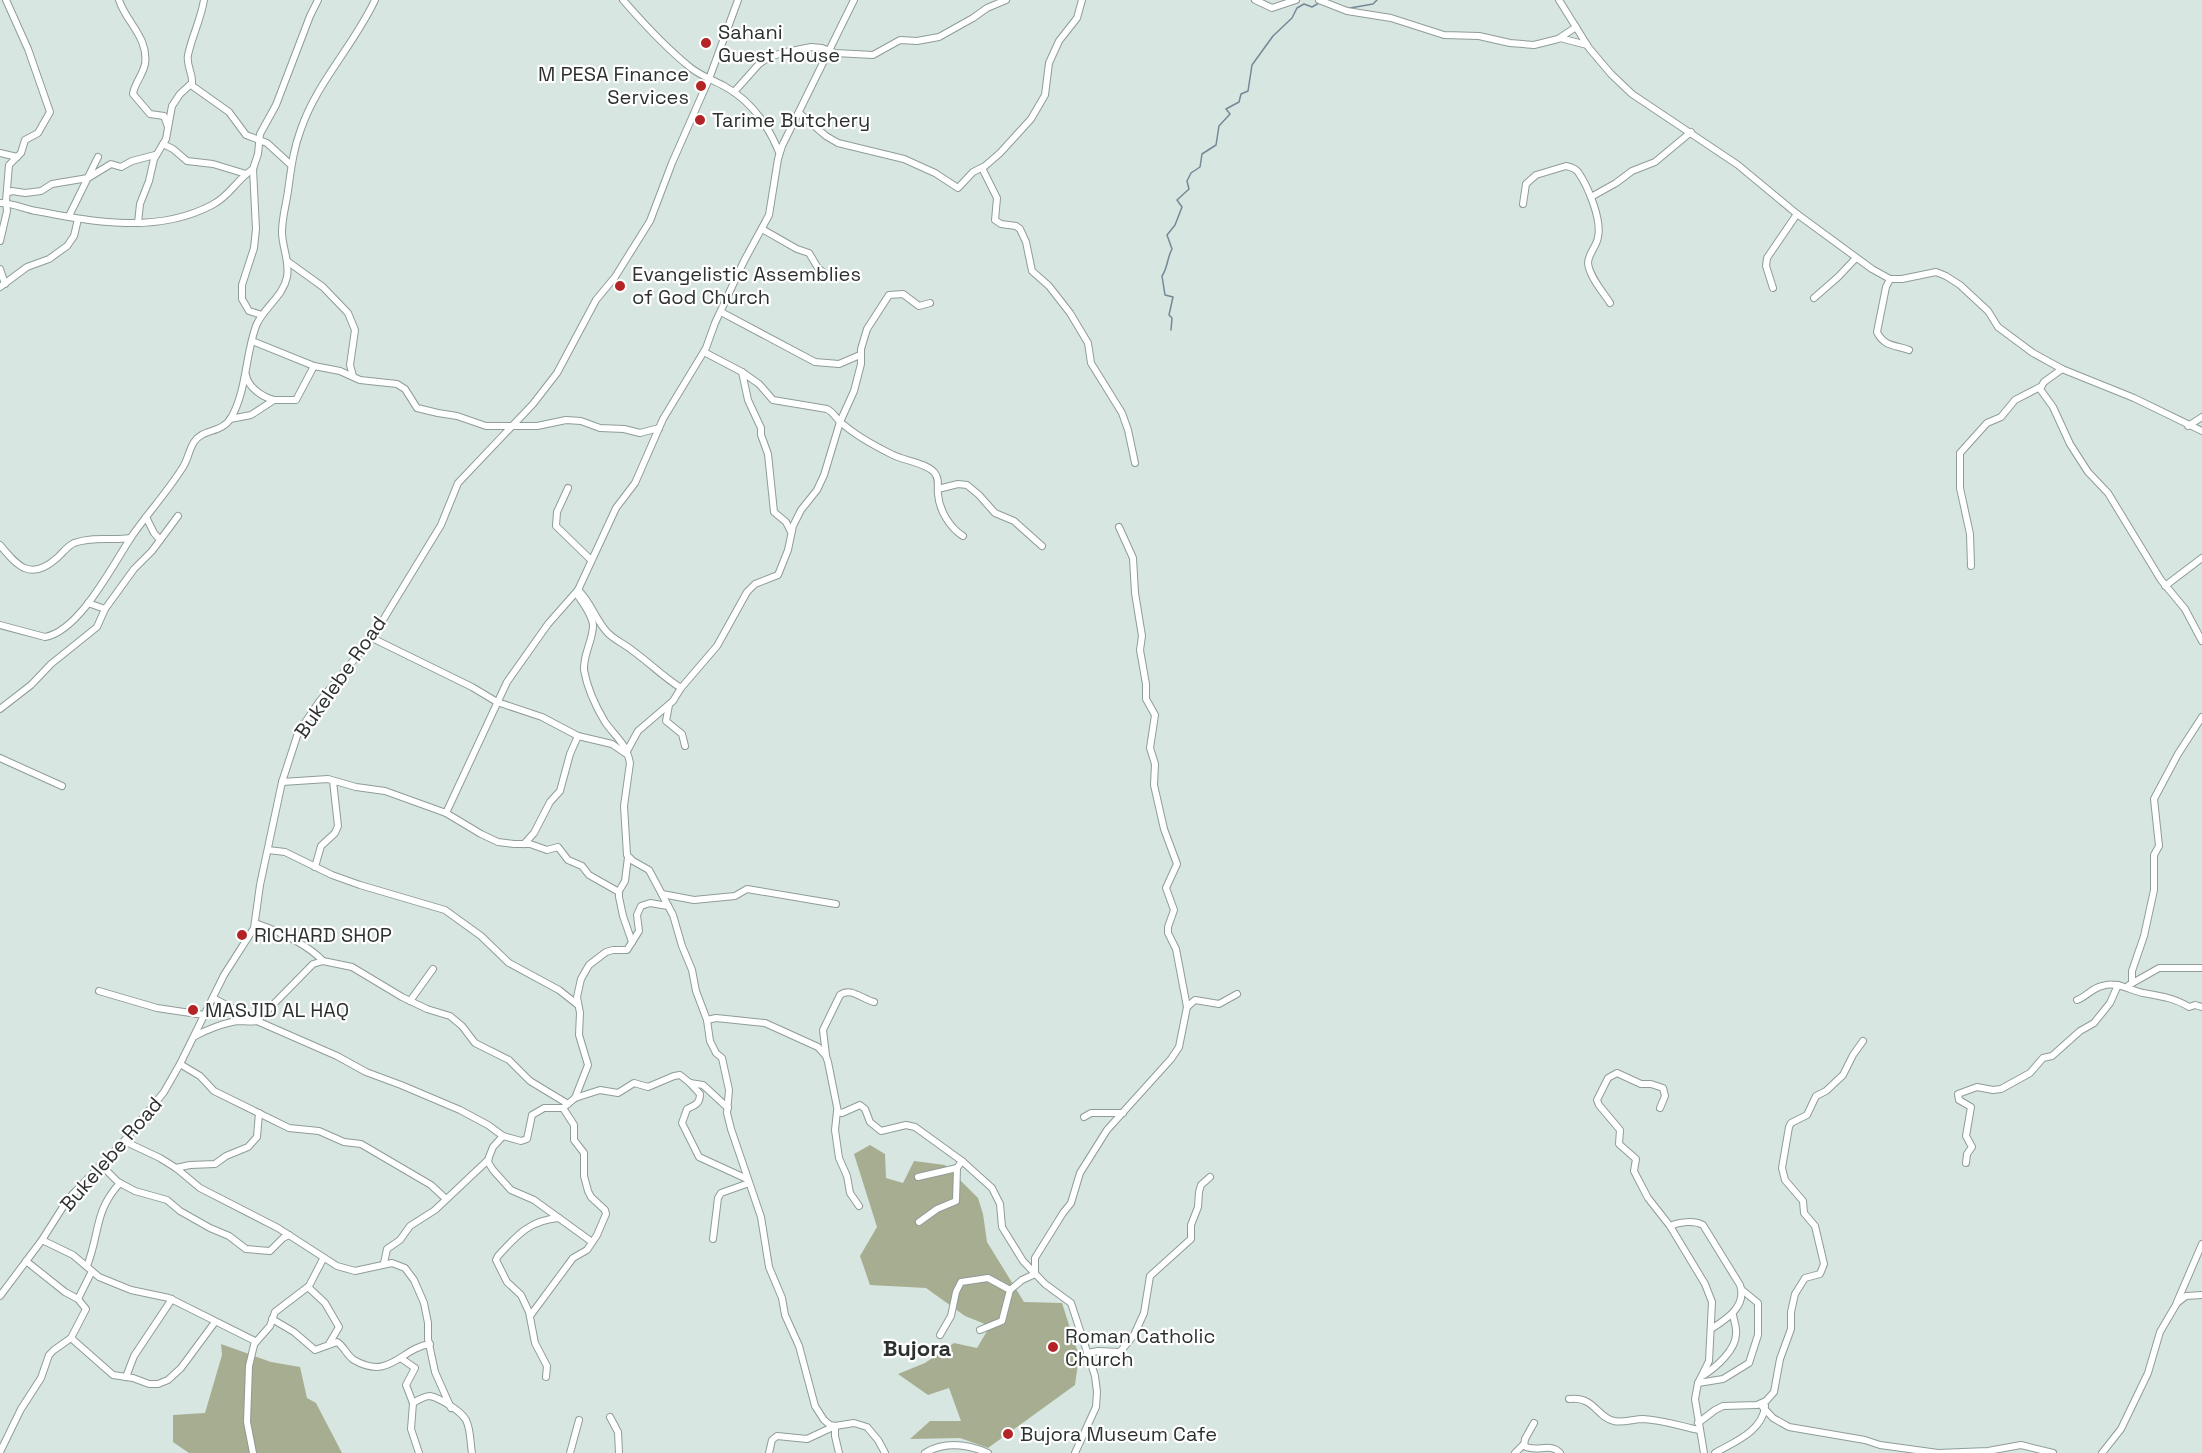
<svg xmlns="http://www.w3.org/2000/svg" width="2202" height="1453" viewBox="0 0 2202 1453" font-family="'Space Grotesk',sans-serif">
	<rect width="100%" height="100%" fill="#d8e6e2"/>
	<g fill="#a6ad90">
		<path d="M870,1145l15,9 1,24 17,5 11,-22 31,4 33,33 5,16 4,28 37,60 38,1 17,53 -4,29 -87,63 -28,-10 -50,1 20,-18h31l-12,-33 -21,7 -30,-21 27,-11 29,-20 23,5 13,-22 -25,-10 -39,-28 -56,-3 -10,-29 17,-29 -23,-73z"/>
		<path d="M221,1344l50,18 29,5 7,31 9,5 26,50h-153l-16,-11v-27l32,-2 17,-58z"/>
	</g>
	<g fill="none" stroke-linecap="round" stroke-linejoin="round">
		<g stroke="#748897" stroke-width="1.5">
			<path d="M1350,8l23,-4 4,-4"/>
			<path d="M1171,330l1,-12 -3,-3 4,-18 -8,-2 -3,-19c6,-9 5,-18 10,-27l-5,-14 8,-10 7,-18 -5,-7 12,-11 -2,-8 4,-8 9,-6 2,-13 14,-9 3,-19 11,-12 -4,-5 13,-7 2,-8 7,-3 4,-26 21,-29 19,-18 5,-10 7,-4 8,3 7,-4"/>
		</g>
		<defs>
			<g id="minor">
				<path d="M119,0c7,22 30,38 26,64 -2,11 -11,20 -12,30l17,20 14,2 4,11"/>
				<path d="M623,0c20,23 44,49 68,68 10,8 22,12 33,18 26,14 44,39 55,66"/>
				<path d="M1255,0l17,8 24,-8"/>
				<path d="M1319,0l28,11 44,7 53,17 35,1 31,7 24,2 24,-6 18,-12"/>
				<path d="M1559,0l30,48 22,26 21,20 106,71 59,49 75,55 18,10h12l34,-7 10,4 14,9 28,26 10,16 35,26 29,16 72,29 68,33"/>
				<path d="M1560,38l27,7"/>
				<path d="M191,85l38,27 17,23 21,8 24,22"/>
				<path d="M734,92l25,-28 10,-7 17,-5 25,-5 11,1 13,5 38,2 27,-15 17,1 22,-4 34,-19 14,-10 19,-8"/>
				<path d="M799,113l27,23 12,7 66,16 31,14 23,15 15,-16 12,-6 15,-13 31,-34 14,-24 4,-32 10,-22 18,-23 5,-18"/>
				<path d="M163,144l10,5 14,12 26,3 33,10"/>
				<path d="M0,153l17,4"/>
				<path d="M982,168l15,30 -2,22 6,4 15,2 4,3 6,13 6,29 17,15 21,27 18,30 3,20 31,50 6,17 7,33"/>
				<path d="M7,193l5,-2 13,2 16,-2 11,-7 36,-6 23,-14 10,3 11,-6 23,-6"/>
				<path d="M1591,197l25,-14 16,-12 23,-9 36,-30"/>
				<path d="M0,203c13,0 24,6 36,8 58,11 121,23 176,-6 19,-10 23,-24 41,-36"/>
				<path d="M1523,204l3,-20 10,-9 30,-9c5,1 9,2 12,6 10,14 24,48 20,65 -1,9 -10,17 -10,26 1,13 15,29 22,40"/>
				<path d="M69,216l29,-59"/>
				<path d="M138,223l2,-19 9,-23 5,-22 12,-20 6,-33 8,-12 12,-11c1,-10 -6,-17 -4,-28 4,-19 13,-36 16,-55"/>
				<path d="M762,229l35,20 12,4 9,15 11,9"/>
				<path d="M0,241l7,-30 -1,-10 3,-36 12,-12 4,-13 13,-7 12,-21 -22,-63 -22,-49"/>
				<path d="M287,261l36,26 25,26 7,17 -5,35 3,11"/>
				<path d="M0,269l5,15"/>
				<path d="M1890,279l-4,8 -9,45c7,15 19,13 32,18"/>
				<path d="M0,287l27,-20 22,-8 18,-13 7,-10 4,-17"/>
				<path d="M1773,288l-7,-22 1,-8 30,-44"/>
				<path d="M1814,298l24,-21 18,-19"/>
				<path d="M721,312l94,50 24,2 21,-9"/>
				<path d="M262,315l-13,-4 -7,-12v-14l12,-37 2,-19 -3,-60 5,-15 2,-20 16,-29 34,-89 8,-16"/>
				<path d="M252,341l62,25 26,5 20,9 37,4 8,5 12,19 21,5 19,3 29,10h51l29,-6 15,1 19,7 24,1 16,4 19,-5"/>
				<path d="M704,352l38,20 17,12 14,16 54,9c8,4 10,12 17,16 14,12 31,21 47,29 13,7 33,8 43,18 6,7 3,14 4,22 1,16 12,34 25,42"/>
				<path d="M2062,369l-18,13 -4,7 13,18 17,37 18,28 20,21 53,87 24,29 17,32"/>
				<path d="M742,372l6,28 13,28v7l7,19 6,58 12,10 5,10"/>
				<path d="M246,375c2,12 16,22 28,25"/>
				<path d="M230,419l21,-4 23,-15h22l18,-34"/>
				<path d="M2188,426l14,-9"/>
				<path d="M568,488l-11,24 -1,14 35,34"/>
				<path d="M938,489l20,-5 9,1 12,10 16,18 19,8 28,25"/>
				<path d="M146,517l8,16 6,7"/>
				<path d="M0,545c18,22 31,36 57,13 6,-5 9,-11 17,-15 19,-7 38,-2 56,-5"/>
				<path d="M1971,566l-1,-32 -10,-46v-35l27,-30 14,-6 14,-17 25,-13"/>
				<path d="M2165,586l37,-28"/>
				<path d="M578,590c13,12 17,29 29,42 7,8 18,12 26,19 17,12 30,26 48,37"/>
				<path d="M576,593c6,9 16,21 17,32 0,16 -10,29 -9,45 3,17 12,37 21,52 7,10 16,18 22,29"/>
				<path d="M88,603l17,6"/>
				<path d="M0,625l45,12c35,-6 68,-73 87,-101 16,-23 36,-45 51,-69 5,-8 6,-17 11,-25 9,-14 27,-8 37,-24 16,-28 14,-62 25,-92 7,-18 27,-29 31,-49 3,-15 -5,-30 -5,-45 0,-14 4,-27 6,-41 3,-21 5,-41 13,-62 16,-47 53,-84 74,-129"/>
				<path d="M372,638l100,49 25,15 45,15 36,19 34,8 16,11 2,8 -6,43 3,49 6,6 16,9 24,45 9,31 10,24 4,21 11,29 3,21 6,12 6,5 7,32 -2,23 4,16 30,88 8,50 13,31 3,17 14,31 16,60 9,14 6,5 5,1 19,-3 13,4 11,13 7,13"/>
				<path d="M669,705l-3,16 16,13 3,12"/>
				<path d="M0,709l31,-24 20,-21 46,-37 8,-18 29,-40 18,-18 26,-35"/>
				<path d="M626,753l12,-22 35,-30 8,-13 36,-42 30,-54 8,-8 23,-9 10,-25 5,-24 8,-16 16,-20 7,-15 16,-53 14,-31 7,-27v-15l6,-20 22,-34 14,-1 16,12 11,-3"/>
				<path d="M0,758l62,28"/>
				<path d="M282,782l46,-3 28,8 29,4 61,22 35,21 17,8 16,2h16l17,6 11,-3 10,13 14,6 7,9 30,17"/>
				<path d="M446,813l61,-131 41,-58 30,-34 38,-82 19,-25 28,-64 43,-71 9,-25 29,-62 25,-46 9,-56 4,-13 72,-146"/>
				<path d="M524,844l10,-11 16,-31 10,-11 10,-37 8,-18"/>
				<path d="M268,850l17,2 47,23 28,10 85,25 36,26 28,27 50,27 19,15"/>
				<path d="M628,857l-3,24 -6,10v6l4,19 9,26"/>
				<path d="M315,867l6,-21 14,-13 3,-7 -5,-45"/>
				<path d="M662,894l32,6 41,-4 12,-7 89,15"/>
				<path d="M255,923c23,8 51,20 68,38"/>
				<path d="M2132,983v-12l12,-35 10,-46v-35l5,-9 -5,-47 24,-45 24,-37"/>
				<path d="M2129,985l30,-17h43"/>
				<path d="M99,991l58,17 47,7"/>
				<path d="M213,998l44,23 80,35 29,16 35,13 59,25 28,15 15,11 18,5 6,-2 5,-24 12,-7h19l12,-10 25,-8 18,3 16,-10 14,4 26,-11 6,-1 10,8 13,2 25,23"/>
				<path d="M2077,1000c9,-3 15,-12 25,-14 15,-5 27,4 41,7 17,3 32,5 46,14l6,-2 7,2"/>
				<path d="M410,1001l23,-32"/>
				<path d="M1187,1007l8,-7 24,4 18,-10"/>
				<path d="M707,1020l9,-2 49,5 53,24 8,9 2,6 10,50 4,1 18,-8 5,4 5,13 11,9 25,-6 9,2 47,34 30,27 8,16 2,23 21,34 22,23 26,19 24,73 2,16 -1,15 -21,46"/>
				<path d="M195,1036c11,-6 29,-13 42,-15 7,0 14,1 20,0l56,-57 10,-3 29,6 50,30 25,12 23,7 12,10 13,17 34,17 21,21 38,23"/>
				<path d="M826,1055l-3,-25 17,-35c11,-8 22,4 34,7"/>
				<path d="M180,1064l20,12 14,15 75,37 30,3 25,11 17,2 70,41 15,14"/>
				<path d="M690,1083l10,11c0,10 -5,11 -13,15l-5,14 17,34 48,22"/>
				<path d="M575,1098l13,-33 -9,-30 1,-22 -3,-16 4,-18 8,-14 17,-13 7,-2h14l12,-19 -2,-16 4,-9 9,-3 18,3"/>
				<path d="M1660,1108l5,-12 -2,-8 -12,-4h-10l-24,-11 -9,5 -11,22 2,5 21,25 -1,14 17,15 -2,12 3,6 11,21 22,28 35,58 7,18 -3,59 -11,22 -3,16 9,54"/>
				<path d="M837,1111l-2,19 4,28 8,18 3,17 9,13"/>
				<path d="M1084,1117l7,-4h32"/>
				<path d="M503,1136l-10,11 -4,10 -1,5 5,8 18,20 23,10 58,42"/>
				<path d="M124,1141l36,17 16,10 24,20 78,40 59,38 18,5 37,-8 13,5 9,12 10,23 4,20v16l7,33 16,36"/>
				<path d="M1966,1163l1,-9 5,-7 -6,-11 5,-29 -12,-7 -1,-6 19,-7 16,3 8,-1 29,-16 13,-15 9,-2 28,-25 14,-8 16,-20 8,-18"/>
				<path d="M101,1165l17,17 17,9 32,9 13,11 30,17 19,8 17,13 24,2 13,-13 6,-3"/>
				<path d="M176,1168l14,-3 25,-1 11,-8 22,-9 9,-10 2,-24"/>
				<path d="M918,1177l39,-9"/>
				<path d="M919,1222l18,-13 19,-8 1,-33 5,-7"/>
				<path d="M1670,1226c9,-4 24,-6 33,-1l37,60c7,21 -13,34 -29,44"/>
				<path d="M713,1239l5,-41 3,-5 28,-10"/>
				<path d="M42,1240l31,15 26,22 32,13 38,8 86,43 -6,25 -2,56 6,31"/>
				<path d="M384,1263l3,-14 13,-9 10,-14 25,-16 53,-50"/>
				<path d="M87,1266c13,-33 7,-55 33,-83"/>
				<path d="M308,1287l17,16 14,24 -10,17"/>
				<path d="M0,1296l42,-56 26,-41 56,-58 40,-49 16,-28 44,-89 30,-47 6,-43 22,-103 16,-49 21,-31 53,-64 69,-113 17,-42 75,-79 24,-31 39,-73 19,-23 35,-56 22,-58 37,-84 29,-79"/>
				<path d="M78,1299l13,-26"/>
				<path d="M2177,1302l25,-58"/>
				<path d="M530,1316l43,-58 14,-8 10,-15 9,-21 -1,-4 -14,-13 -3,-6 -4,-15v-23l-10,-13v-15l-11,-17"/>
				<path d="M272,1319l22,13 21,18 22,-8c8,5 9,13 17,18 36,21 47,-12 76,-16"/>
				<path d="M980,1330l22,-9 8,-31"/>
				<path d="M940,1335l11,-19 5,-24 5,-10 27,-4 22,12 12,-10 13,-6v-16l28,-45 8,-10 9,-30 27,-43 64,-71 8,-12 8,-40 -11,-58 -8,-16v-6l6,-17 -8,-22 11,-24 -13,-35 -10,-44 1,-21 -5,-16 5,-33 -9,-16v-15l-6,-34 2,-14 -7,-43 -2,-35 -14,-31"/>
				<path d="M71,1338l42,37 20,3 16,6h9l10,-4 13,-12 34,-46"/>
				<path d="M256,1342l14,-16 5,-14 34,-26 14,-27"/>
				<path d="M1087,1353l11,-2 22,1 14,-17 10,-22 6,-37 41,-37v-14l7,-18 1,-15 2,-7 9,-8"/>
				<path d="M402,1359l13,9 -9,17 7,18 -2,26 8,24"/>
				<path d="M1704,1375c12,-8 32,-25 32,-41 1,-6 -2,-13 -3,-19"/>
				<path d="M126,1377l8,-21 38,-57"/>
				<path d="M546,1377l1,-11 -12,-23 -6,-31 -8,-17 -14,-13 -11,-22 2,-4c19,-21 32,-36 61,-38"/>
				<path d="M1698,1383l25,-4 26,-16 9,-28v-32l-16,-13"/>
				<path d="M1569,1399c26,-3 27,18 45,22 9,2 20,-2 29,-2 20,1 37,7 56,11"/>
				<path d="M413,1403c5,-3 11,-7 17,-7 10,2 31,15 36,24 5,10 4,22 6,33"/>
				<path d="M1760,1404l13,14 16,9 76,13 15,5 58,8 50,-2 33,-6 32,8"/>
				<path d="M610,1417l8,15 1,21"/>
				<path d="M1534,1423l-9,16 -1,7c12,7 27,-4 36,7"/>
				<path d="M1698,1423l17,-13 8,-4 34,-1 9,-4 8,-9 6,-33 11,-30v-17l4,-18 10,-16 15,-4 4,-10 -9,-38 -11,-13 -1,-12 -18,-21 -3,-12 7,-41 2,-4 16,-8 9,-19 10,-5 17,-16 10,-20 10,-14"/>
				<path d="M0,1452l21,-43 20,-31 8,-23 5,-5 17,-12 15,-29 -8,-10 -13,-7 -39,-31"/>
				<path d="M570,1453l9,-33"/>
				<path d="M769,1453l3,-13 5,-4 30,3 28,-13v10l4,17"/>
				<path d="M925,1453c20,-12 42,-9 63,0"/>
				<path d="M1515,1453l9,-9"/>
				<path d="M1715,1453c19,-11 48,-22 50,-47"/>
				<path d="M2102,1453l19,-24 27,-56 12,-41 17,-29 9,-7 16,-1"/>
			</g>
		</defs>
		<use href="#minor" stroke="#8f9c99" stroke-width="8"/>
		<use href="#minor" stroke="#fff" stroke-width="6"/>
	</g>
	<g fill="#b42426" stroke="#fff" stroke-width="2">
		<circle cx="706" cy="43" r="6"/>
		<circle cx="701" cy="86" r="6"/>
		<circle cx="700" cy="120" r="6"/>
		<circle cx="620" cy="286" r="6"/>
		<circle cx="242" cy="935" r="6"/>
		<circle cx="193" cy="1010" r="6"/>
		<circle cx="1053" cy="1347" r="6"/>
		<circle cx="1008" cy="1434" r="6"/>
	</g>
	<g text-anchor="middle" stroke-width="4.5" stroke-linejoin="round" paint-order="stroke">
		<g font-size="20" fill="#2c3130" stroke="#fff" text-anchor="start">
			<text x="718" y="39">Sahani<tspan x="718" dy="23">Guest House</tspan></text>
			<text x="689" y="81" text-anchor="end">M PESA Finance<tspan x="689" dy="23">Services</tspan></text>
			<text x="712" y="127">Tarime Butchery</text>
			<text x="632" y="281">Evangelistic Assemblies<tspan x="632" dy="23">of God Church</tspan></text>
			<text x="254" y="942">RICHARD SHOP</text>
			<text x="205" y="1017">MASJID AL HAQ</text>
			<text x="1065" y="1343">Roman Catholic<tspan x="1065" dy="23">Church</tspan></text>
			<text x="1020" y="1441">Bujora Museum Cafe</text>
		</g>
		<g font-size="20" fill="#2c3130" stroke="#fff">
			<text transform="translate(340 677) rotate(-55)" y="7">Bukelebe Road</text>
			<text transform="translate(111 1154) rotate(-49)" y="7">Bukelebe Road</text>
		</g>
		<g font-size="22" font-weight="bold" fill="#2c3130" stroke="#fff">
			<text x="917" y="1356">Bujora</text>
		</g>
	</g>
</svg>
